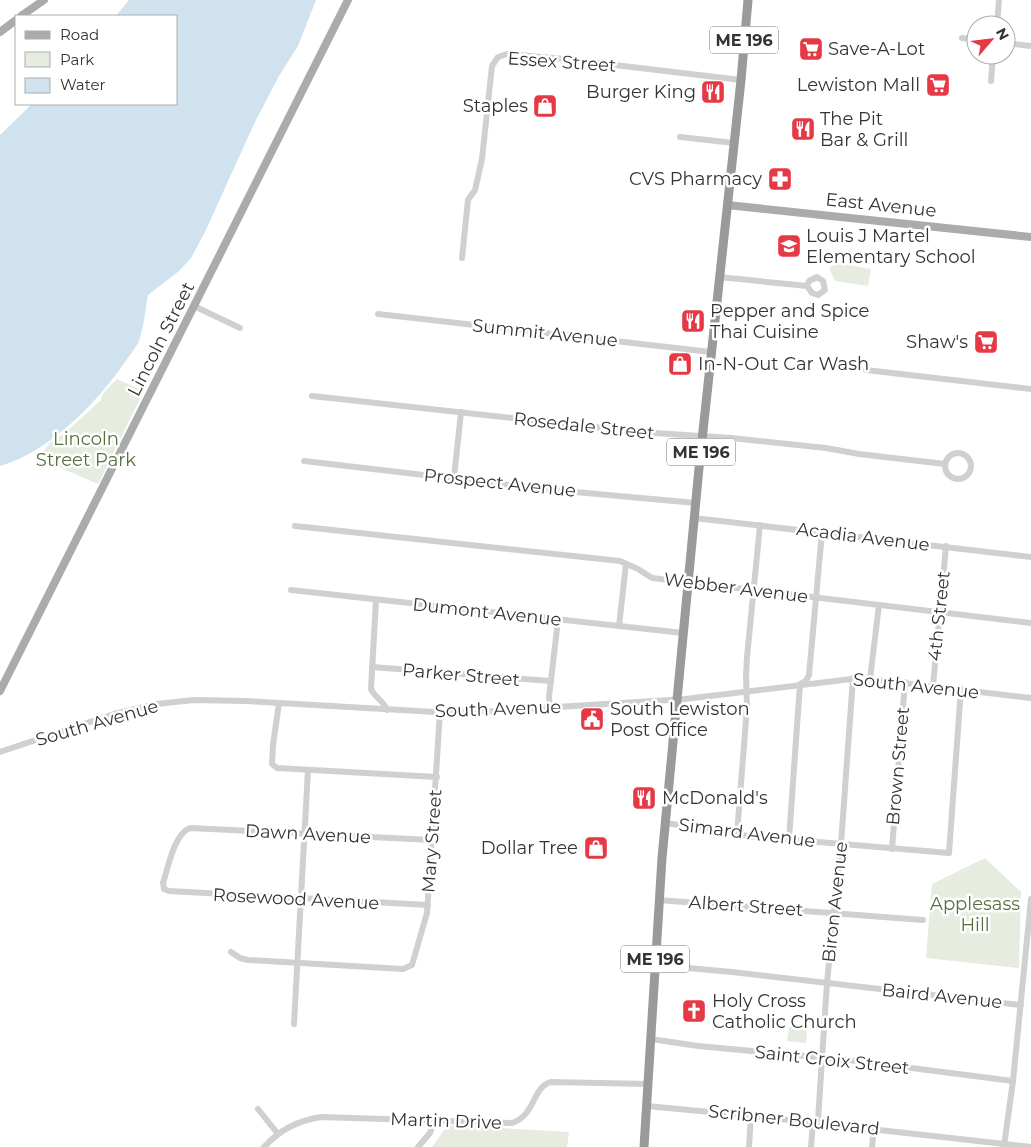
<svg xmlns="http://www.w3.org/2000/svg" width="1031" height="1147" viewBox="0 0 1031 1147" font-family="Montserrat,sans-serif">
	<rect width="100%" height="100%" fill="#fff"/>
	<g fill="#e6ecdf">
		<path d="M838,263l33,6 -3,17 -33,-5 -6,-13z"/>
		<path d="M117,379l27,12 -46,93 -60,-26 12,-15 16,-11 34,-31 4,-9z"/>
		<path d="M985,858l36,34 -2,76 -93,-10 6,-74z"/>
		<path d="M789,1027l18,2 -1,14 -19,-2z"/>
		<path d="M448,1125l121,7 -2,15h-135z"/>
	</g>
	<path fill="#cfe2ee" d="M129,0h187l-18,46 -19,30 -25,48 -49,108 -14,26 -12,13 -31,24c-3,15 -4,34 -10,48 -4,7 -9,13 -13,19 -29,42 -76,90 -125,104v-331l32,-31h144v-88h-60z"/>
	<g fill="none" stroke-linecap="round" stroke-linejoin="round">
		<g stroke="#d0d0d0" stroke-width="6">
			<path d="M997,25l2,-25"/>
			<path d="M962,38l14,2"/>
			<path d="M1006,43l25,3"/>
			<path d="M991,81l2,-26"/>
			<path d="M680,137l54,6"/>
			<path d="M462,258l6,-58 7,-10 7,-31 10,-93 6,-9 9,-3 57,5 177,21"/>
			<path d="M719,277l88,9 5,7 6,2 7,-5 -2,-9 -6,-4 -8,4 -2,5"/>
			<path d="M194,306l46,22"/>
			<path d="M378,314l333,38"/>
			<path d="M866,370l165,19"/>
			<path d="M312,396l327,36 93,6 94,10 33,6 86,10"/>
			<circle cx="958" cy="466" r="13"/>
			<path d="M304,461l249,29 143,13"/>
			<path d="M454,478l7,-66"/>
			<path d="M694,518l337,39"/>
			<path d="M295,526l325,35 18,8 14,9 379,45"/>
			<path d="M291,590l392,43"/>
			<path d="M376,600l-5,89c4,9 13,12 16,21"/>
			<path d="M619,626l7,-62"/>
			<path d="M372,667l179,14"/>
			<path d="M870,679l9,-74"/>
			<path d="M933,686l13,-140"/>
			<path d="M279,703l-6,42 -1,19 5,4 160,9"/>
			<path d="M550,708l-1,-11 9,-77"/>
			<path d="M0,752l114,-38 42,-10 38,-4 52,1 189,11 59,-1 191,-12 175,-21 171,20"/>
			<path d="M665,823l59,8 23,5 202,17 12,-164"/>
			<path d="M737,834l10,-127 -1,-31 1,-19 13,-132"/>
			<path d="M789,839l11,-155 6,-3 3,-6 13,-143"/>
			<path d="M892,849l13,-167"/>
			<path d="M658,900l265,20"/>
			<path d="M428,905l-259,-14 -5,-2 -1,-6c5,-15 11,-49 27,-55l242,12"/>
			<path d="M231,952l9,6 8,2 155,9 9,-4 15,-52 13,-201"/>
			<path d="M655,965l77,7 289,33"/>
			<path d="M294,1024l14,-254"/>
			<path d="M651,1039l47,7 151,14 164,21"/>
			<path d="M647,1106l125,12 259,29"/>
			<path d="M258,1109l20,25"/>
			<path d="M1004,1146l9,-65 18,-182"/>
			<path d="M264,1147c17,-18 33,-26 57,-30l191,6c24,-8 20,-36 39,-41l97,2"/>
			<path d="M418,1147l12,-14 4,-13"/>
			<path d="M749,1147l2,-32"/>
			<path d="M811,1147l2,-25 5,-2 9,-137 14,-139 12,-166"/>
			<path d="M872,1147l2,-18"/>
		</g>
		<g stroke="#ababab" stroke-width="8">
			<path d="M21,16l23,-16"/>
			<path d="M0,32l16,-12"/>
			<path d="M727,205l304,32"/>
			<path d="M0,691l348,-691"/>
		</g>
		<path stroke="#9a9a9a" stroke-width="9" d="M644,1147l18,-289 37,-390 42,-388 7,-80"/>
	</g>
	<defs>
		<symbol id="supermarket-square" viewBox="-11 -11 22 22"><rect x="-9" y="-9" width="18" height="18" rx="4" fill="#e63946" stroke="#fff"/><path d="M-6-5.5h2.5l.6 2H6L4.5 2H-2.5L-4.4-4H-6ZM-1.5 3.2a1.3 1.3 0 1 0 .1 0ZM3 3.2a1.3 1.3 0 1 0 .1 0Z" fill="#fff"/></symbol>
		<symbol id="restaurant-square" viewBox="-11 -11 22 22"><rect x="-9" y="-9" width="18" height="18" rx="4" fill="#e63946" stroke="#fff"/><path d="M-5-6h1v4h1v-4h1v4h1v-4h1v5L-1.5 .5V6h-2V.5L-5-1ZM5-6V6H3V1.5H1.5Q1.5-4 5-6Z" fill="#fff"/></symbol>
		<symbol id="shop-square" viewBox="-11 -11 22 22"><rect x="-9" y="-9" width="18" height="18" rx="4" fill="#e63946" stroke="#fff"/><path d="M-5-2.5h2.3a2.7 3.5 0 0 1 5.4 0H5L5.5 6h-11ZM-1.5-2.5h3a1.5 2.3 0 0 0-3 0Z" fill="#fff"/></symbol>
		<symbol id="pharmacy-square" viewBox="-11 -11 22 22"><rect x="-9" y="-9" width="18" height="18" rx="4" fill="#e63946" stroke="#fff"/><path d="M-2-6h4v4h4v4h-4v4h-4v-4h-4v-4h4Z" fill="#fff"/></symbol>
		<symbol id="school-square" viewBox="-11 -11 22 22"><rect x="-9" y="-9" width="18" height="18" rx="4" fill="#e63946" stroke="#fff"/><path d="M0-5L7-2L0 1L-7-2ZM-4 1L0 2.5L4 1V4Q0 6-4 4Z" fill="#fff"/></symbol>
		<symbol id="civic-square" viewBox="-11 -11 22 22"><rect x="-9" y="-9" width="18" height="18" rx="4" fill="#e63946" stroke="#fff"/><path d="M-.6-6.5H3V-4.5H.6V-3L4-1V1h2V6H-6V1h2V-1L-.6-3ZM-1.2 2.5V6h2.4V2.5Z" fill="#fff"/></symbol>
		<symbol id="church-square" viewBox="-11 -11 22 22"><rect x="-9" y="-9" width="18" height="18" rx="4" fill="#e63946" stroke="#fff"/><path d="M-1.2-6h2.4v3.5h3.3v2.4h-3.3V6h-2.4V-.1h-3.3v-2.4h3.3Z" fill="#fff"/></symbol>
	</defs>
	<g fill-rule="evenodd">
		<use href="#supermarket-square" x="797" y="35" width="28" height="28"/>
		<use href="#supermarket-square" x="924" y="71" width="28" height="28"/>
		<use href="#restaurant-square" x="699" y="78" width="28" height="28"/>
		<use href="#shop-square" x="531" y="92" width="28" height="28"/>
		<use href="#restaurant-square" x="789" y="115" width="28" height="28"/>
		<use href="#pharmacy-square" x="766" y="165" width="28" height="28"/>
		<use href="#school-square" x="775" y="232" width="28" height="28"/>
		<use href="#restaurant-square" x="679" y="307" width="28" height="28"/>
		<use href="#supermarket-square" x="972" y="328" width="28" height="28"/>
		<use href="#shop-square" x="666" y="350" width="28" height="28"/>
		<use href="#civic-square" x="578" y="705" width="28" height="28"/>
		<use href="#restaurant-square" x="630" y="784" width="28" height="28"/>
		<use href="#shop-square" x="582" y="834" width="28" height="28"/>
		<use href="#church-square" x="680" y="997" width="28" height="28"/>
	</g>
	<g text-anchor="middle" stroke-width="5" stroke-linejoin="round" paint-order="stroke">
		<g fill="#fff" stroke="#707070" stroke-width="1">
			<rect x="710" y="26.5" width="68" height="27" rx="4"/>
			<rect x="667" y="438.5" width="68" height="27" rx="4"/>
			<rect x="621" y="945.5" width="68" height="27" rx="4"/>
		</g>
		<g font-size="16" font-weight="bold" fill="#333">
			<text x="744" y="46">ME 196</text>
			<text x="701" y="458">ME 196</text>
			<text x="655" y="965">ME 196</text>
		</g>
		<g font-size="18" fill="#333" stroke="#fff" text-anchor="start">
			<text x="828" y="55">Save-A-Lot</text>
			<text x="920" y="91" text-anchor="end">Lewiston Mall</text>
			<text x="696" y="98" text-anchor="end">Burger King</text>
			<text x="528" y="112" text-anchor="end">Staples</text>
			<text x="820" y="125">The Pit<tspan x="820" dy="21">Bar &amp; Grill</tspan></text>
			<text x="762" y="185" text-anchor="end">CVS Pharmacy</text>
			<text x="806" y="242">Louis J Martel<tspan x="806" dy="21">Elementary School</tspan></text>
			<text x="710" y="317">Pepper and Spice<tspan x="710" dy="21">Thai Cuisine</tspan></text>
			<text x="968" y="348" text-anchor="end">Shaw's</text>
			<text x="698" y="370">In-N-Out Car Wash</text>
			<text x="610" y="715">South Lewiston<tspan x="610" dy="21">Post Office</tspan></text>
			<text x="662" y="804">McDonald's</text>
			<text x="578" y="854" text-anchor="end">Dollar Tree</text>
			<text x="712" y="1007">Holy Cross<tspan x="712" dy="21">Catholic Church</tspan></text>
		</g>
		<g font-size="18" fill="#333" stroke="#fff">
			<text transform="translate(562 62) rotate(4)" y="6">Essex Street</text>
			<text transform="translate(881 205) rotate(6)" y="6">East Avenue</text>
			<text transform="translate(545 333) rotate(6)" y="6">Summit Avenue</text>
			<text transform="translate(161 339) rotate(-63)" y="6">Lincoln Street</text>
			<text transform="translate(584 426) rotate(6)" y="6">Rosedale Street</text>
			<text transform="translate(500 483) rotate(6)" y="6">Prospect Avenue</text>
			<text transform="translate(863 537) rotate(7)" y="6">Acadia Avenue</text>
			<text transform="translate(736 588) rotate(7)" y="6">Webber Avenue</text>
			<text transform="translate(487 612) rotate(6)" y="6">Dumont Avenue</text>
			<text transform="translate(939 616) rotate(-84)" y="6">4th Street</text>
			<text transform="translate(461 675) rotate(5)" y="6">Parker Street</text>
			<text transform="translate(916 686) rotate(6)" y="6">South Avenue</text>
			<text transform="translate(498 709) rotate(-2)" y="6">South Avenue</text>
			<text transform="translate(97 723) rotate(-16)" y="6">South Avenue</text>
			<text transform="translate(898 766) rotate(-85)" y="6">Brown Street</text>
			<text transform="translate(747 833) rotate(7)" y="6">Simard Avenue</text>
			<text transform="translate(308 834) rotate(3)" y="6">Dawn Avenue</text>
			<text transform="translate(432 841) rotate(-86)" y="6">Mary Street</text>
			<text transform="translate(296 899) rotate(3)" y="6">Rosewood Avenue</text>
			<text transform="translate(835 902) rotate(-84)" y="6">Biron Avenue</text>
			<text transform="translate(746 906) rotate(4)" y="6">Albert Street</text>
			<text transform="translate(942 996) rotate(6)" y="6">Baird Avenue</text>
			<text transform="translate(832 1060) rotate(6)" y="6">Saint Croix Street</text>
			<text transform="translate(794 1120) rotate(6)" y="6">Scribner Boulevard</text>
			<text transform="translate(446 1121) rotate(2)" y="6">Martin Drive</text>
		</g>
		<g font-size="18" fill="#56703f" stroke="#fff">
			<text x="86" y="445">Lincoln<tspan x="86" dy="21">Street Park</tspan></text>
			<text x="975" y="910">Applesass<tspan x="975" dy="21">Hill</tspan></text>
		</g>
	</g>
	<rect x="15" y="15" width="162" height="90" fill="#ffffff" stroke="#adadad"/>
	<rect x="25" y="31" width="25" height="8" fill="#ababab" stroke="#adadad"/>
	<text x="60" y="40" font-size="15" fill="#333333">Road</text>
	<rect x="25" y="52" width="25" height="15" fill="#e6ecdf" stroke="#adadad"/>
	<text x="60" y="65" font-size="15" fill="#333333">Park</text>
	<rect x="25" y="78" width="25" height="15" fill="#cfe2ee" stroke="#adadad"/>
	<text x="60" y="90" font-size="15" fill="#333333">Water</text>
	<g transform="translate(991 40) rotate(62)"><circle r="24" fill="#ffffff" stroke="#adadad"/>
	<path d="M0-4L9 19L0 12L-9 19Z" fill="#e63946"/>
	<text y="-8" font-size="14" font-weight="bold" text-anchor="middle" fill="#333333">N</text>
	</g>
</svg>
